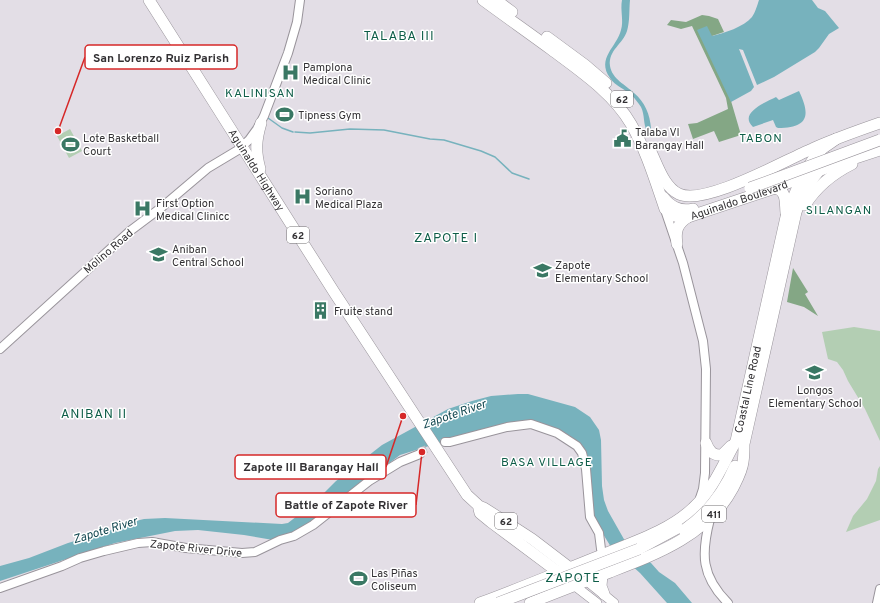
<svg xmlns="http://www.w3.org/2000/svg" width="880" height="603" viewBox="0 0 880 603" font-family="Overpass,sans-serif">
	<rect width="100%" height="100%" fill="#e3dee6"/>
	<g fill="#b3ceb3">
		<path d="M70,129l12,22 -13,7 -12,-22z"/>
		<path d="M854,327l26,4v110l-15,-32 -17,-28 -5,-11 -6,-8 -9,-3 -6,-27z"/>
		<path d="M880,466v54l-34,12 7,-16 14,-17 9,-18 2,-12z"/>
	</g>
	<g fill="#84a785">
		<path d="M702,15l7,1 9,3 6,13 -12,4 29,99 -22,7 -5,-11 -21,8 -5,-15 9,-1 31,-14 -2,-11 -34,-72 -11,3 -14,-4 4,-5 15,2z"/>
		<path d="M793,268l15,24 -3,2 13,22 -14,-9 -17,-5z"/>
	</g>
	<g fill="#77b2bd">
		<path d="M622,0h8c-1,10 0,21 -3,31 -4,13 -19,19 -17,35 2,13 16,19 24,27 11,9 16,22 17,35l-4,3c-4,-7 -2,-16 -6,-24 -3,-4 -6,-9 -10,-12 -6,-6 -16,-9 -21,-17 -14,-20 7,-31 11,-48 3,-9 -1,-20 1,-30z"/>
		<path d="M759,0h53l6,8 7,3 14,17 -10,6 -10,14 -4,4 -41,25 -17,8 -14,-35 -4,-1 15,38 -3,4 -20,11 -34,-72 10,-4 5,10c12,-3 32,-9 40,-19 3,-4 5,-11 7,-17z"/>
		<path d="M799,91c12,25 9,37 -21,37l-2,-1 -3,-7 -20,7c-15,-14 13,-25 23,-30l3,3z"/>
		<path d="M518,394h10l47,13 15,10 9,13 2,10 1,46 2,14 4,11 17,30 26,22 8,9 16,11 17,20h-25l-27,-30 -29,-26 -16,-26 -3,-6 -6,-61 -4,-9 -12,-9 -9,-5 -32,-10 -26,3 -26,7 -77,24 -99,75 -28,10 -29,-5 -46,-5 -23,1 -60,12 -115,38v-15l29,-8 39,-15 47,-14 8,-5 21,-5 21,-1 117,6 6,-1 27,-21 21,-21 46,-36 66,-36 24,-8 19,-5z"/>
	</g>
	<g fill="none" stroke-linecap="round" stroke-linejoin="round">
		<g stroke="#77b2bd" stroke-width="1.5">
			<path d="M268,118l14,10 11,4"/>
			<path d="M295,132l15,1 40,-4 34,1 46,9 14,1 37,11 14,6 17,16 17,6"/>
		</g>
		<path stroke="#c0bbc2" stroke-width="8" stroke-dasharray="8 4" stroke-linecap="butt" d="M419,452l26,-10"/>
		<defs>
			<g id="secondary">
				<path d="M665,210l18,53 20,78 3,28 -1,104 -2,16 -3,9"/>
				<path d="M0,349l130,-118 32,-24 46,-39 30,-18 11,-10 8,-11 7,-13 24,-63 9,-31 3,-22"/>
				<path d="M445,442h5l57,-15 24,-3 26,9 20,13 5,7 4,16 4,48 9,16 2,16 3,11"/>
				<path d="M710,519c-9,35 -9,57 18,84"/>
				<path d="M0,588l62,-22 18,-8 24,-7 34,-8 14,-1 34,6 56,5 13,-1 25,-12 14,-4 19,-11 56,-44 31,-19 20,-8"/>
				<path d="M877,603l3,-14"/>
			</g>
			<g id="primary">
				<path d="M587,581l27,22"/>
				<path d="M575,586l22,17"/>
			</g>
			<g id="highway">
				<path id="s1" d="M149,0l185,292 133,203 12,11 5,2 48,31 55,42"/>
				<path id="s2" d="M483,0c23,17 46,33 69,50 28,21 61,43 79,74 15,26 24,56 34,85l9,7 14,1 87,-29 59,-23 46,-15"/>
				<path d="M496,0l16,12"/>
				<path d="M547,37l38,28 21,18"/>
				<path d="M651,152c7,14 13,35 28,42 26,12 106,-34 133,-45 22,-10 45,-18 68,-26"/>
				<path d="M260,169c-5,-18 -4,-29 1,-46"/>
				<path d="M775,188c12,2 10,15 11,25"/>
				<path d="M663,197c8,10 17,15 30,12"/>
				<path d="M805,205c12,-19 27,-31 47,-41"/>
				<path d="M677,244c-2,-13 0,-20 11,-27"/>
				<path d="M706,443c3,8 7,13 16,12l9,-9"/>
				<path d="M479,509l1,4 11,9 71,53"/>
				<path d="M684,530c23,-16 40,-38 51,-64"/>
				<path d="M639,549l39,-21"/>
				<path d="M602,575l-1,11 3,8"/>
				<path id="s3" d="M480,603c41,-15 81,-32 122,-48 31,-13 67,-24 91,-47 20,-18 30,-44 43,-67l50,-224c7,-20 20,-52 35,-67 4,-4 10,-7 15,-11"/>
				<path d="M530,603c27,-11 53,-21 80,-31 47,-18 98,-37 123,-84 4,-8 9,-17 10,-26 1,-6 1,-12 1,-18l52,-232c7,-21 19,-39 35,-54"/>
			</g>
		</defs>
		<use href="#secondary" stroke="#99949b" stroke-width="10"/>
		<use href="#primary" stroke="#99949b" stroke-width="10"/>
		<use href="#highway" stroke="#99949b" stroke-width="12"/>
		<use href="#secondary" stroke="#fff" stroke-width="8"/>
		<use href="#primary" stroke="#fff" stroke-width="9"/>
		<use href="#highway" stroke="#fff" stroke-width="11"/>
		<defs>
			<g id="highway-bridge">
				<path d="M750,188l130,-48"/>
				<path d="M498,603l141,-54"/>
			</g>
		</defs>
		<use href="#highway-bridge" stroke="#99949b" stroke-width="12" stroke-linecap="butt"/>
		<use href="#highway-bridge" stroke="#fff" stroke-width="11"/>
	</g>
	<defs>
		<symbol id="hospital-bare" viewBox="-9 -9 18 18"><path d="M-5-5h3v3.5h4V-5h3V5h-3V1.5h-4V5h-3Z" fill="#3a7864" stroke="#fff" stroke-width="2.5" paint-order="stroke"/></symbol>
		<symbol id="stadium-bare" viewBox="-9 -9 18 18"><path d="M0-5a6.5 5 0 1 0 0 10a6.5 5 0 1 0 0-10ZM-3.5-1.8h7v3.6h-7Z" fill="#3a7864" stroke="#fff" stroke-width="2.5" paint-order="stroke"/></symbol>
		<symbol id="civic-bare" viewBox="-9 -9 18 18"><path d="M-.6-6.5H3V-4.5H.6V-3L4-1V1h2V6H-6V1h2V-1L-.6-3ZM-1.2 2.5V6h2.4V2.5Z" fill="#3a7864" stroke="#fff" stroke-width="2.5" paint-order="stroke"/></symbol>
		<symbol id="school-bare" viewBox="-9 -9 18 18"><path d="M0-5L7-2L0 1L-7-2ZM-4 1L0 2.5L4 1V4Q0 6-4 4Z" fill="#3a7864" stroke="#fff" stroke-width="2.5" paint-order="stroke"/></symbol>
		<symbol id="building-bare" viewBox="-9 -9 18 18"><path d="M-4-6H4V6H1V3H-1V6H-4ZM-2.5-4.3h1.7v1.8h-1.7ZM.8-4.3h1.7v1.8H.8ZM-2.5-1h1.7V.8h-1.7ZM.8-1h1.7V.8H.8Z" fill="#3a7864" stroke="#fff" stroke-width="2.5" paint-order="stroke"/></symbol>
	</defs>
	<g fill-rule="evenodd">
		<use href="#hospital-bare" x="278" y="60" width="25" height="25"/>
		<use href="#stadium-bare" x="272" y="102" width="25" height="25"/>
		<use href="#civic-bare" x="610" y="126" width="25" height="25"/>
		<use href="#stadium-bare" x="58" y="132" width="25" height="25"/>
		<use href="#hospital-bare" x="290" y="184" width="25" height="25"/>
		<use href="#hospital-bare" x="130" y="196" width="25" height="25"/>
		<use href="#school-bare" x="146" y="242" width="25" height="25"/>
		<use href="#school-bare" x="530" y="258" width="25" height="25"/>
		<use href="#building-bare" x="308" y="298" width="25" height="25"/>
		<use href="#school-bare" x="802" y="360" width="25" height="25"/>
		<use href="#stadium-bare" x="346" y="566" width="25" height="25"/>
	</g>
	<g text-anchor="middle" stroke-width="3" stroke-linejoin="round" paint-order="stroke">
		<g fill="#fff" stroke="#706e70" stroke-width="1">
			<rect x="611" y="91" width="22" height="16" rx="3"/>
			<rect x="287" y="227" width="22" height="16" rx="3"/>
			<rect x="702" y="506" width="24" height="16" rx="3"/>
			<rect x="495" y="513" width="22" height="16" rx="3"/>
		</g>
		<g font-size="10" font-weight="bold" fill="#323033">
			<text x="622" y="103">62</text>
			<text x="298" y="239">62</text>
			<text x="714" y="518">411</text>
			<text x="506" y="525">62</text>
		</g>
		<g font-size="11" fill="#323033" stroke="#fff" text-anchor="start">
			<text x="303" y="71">Pamplona<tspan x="303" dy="13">Medical Clinic</tspan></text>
			<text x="298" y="119">Tipness Gym</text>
			<text x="635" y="136">Talaba VI<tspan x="635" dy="13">Barangay Hall</tspan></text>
			<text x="83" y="142">Lote Basketball<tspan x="83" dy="13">Court</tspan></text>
			<text x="315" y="195">Soriano<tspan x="315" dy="13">Medical Plaza</tspan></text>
			<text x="156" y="207">First Option<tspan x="156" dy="13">Medical Clinicc</tspan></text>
			<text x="172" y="253">Aniban<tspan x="172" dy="13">Central School</tspan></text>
			<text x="555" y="269">Zapote<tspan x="555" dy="13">Elementary School</tspan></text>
			<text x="334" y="315">Fruite stand</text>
			<text x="815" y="394" text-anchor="middle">Longos<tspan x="815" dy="13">Elementary School</tspan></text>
			<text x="371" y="577">Las Piñas<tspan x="371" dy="13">Coliseum</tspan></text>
		</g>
		<g font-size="11" fill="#323033" stroke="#fff">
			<text dy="4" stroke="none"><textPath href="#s1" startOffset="201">Aguinaldo Highway</textPath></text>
			<text dy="4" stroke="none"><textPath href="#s2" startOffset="365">Aguinaldo Boulevard</textPath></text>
			<text transform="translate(108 251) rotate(-41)" y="4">Molino Road</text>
			<text dy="4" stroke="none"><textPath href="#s3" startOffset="367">Coastal Line Road</textPath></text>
			<text transform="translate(196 548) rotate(6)" y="4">Zapote River Drive</text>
		</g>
		<g font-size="12" letter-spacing="1" fill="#0e5d48" stroke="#fff">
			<text x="260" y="97">KALINISAN</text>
			<text x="761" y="142">TABON</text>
			<text x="839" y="214">SILANGAN</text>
			<text x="547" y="466">BASA VILLAGE</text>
		</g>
		<g font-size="12" font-style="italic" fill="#124750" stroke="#fff">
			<text transform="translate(454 414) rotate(-19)" y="4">Zapote River</text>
			<text transform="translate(105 530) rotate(-17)" y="4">Zapote River</text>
		</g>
		<g font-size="13" letter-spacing="1" fill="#0e5d48" stroke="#fff">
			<text x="399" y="40">TALABA III</text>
			<text x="446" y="242">ZAPOTE I</text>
			<text x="94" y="418">ANIBAN II</text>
			<text x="573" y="582">ZAPOTE</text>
		</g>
	</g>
	<path fill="none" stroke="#d62828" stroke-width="1.5" d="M58 131L85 57M403 416L386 467M422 452L416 505"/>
	<g fill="#d62828" stroke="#fff" stroke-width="1.5">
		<circle cx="58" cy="131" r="4"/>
		<circle cx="403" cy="416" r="4"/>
		<circle cx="422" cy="452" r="4"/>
	</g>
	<g fill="#fff" stroke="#d62828" stroke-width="1.5">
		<rect x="85" y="45" width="152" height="24" rx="4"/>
		<rect x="235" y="455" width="151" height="24" rx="4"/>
		<rect x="276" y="493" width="140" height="24" rx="4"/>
	</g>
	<g font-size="12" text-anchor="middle" font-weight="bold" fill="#323033">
		<text x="161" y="62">San Lorenzo Ruiz Parish</text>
		<text x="311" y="471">Zapote III Barangay Hall</text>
		<text x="346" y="509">Battle of Zapote River</text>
	</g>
</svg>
